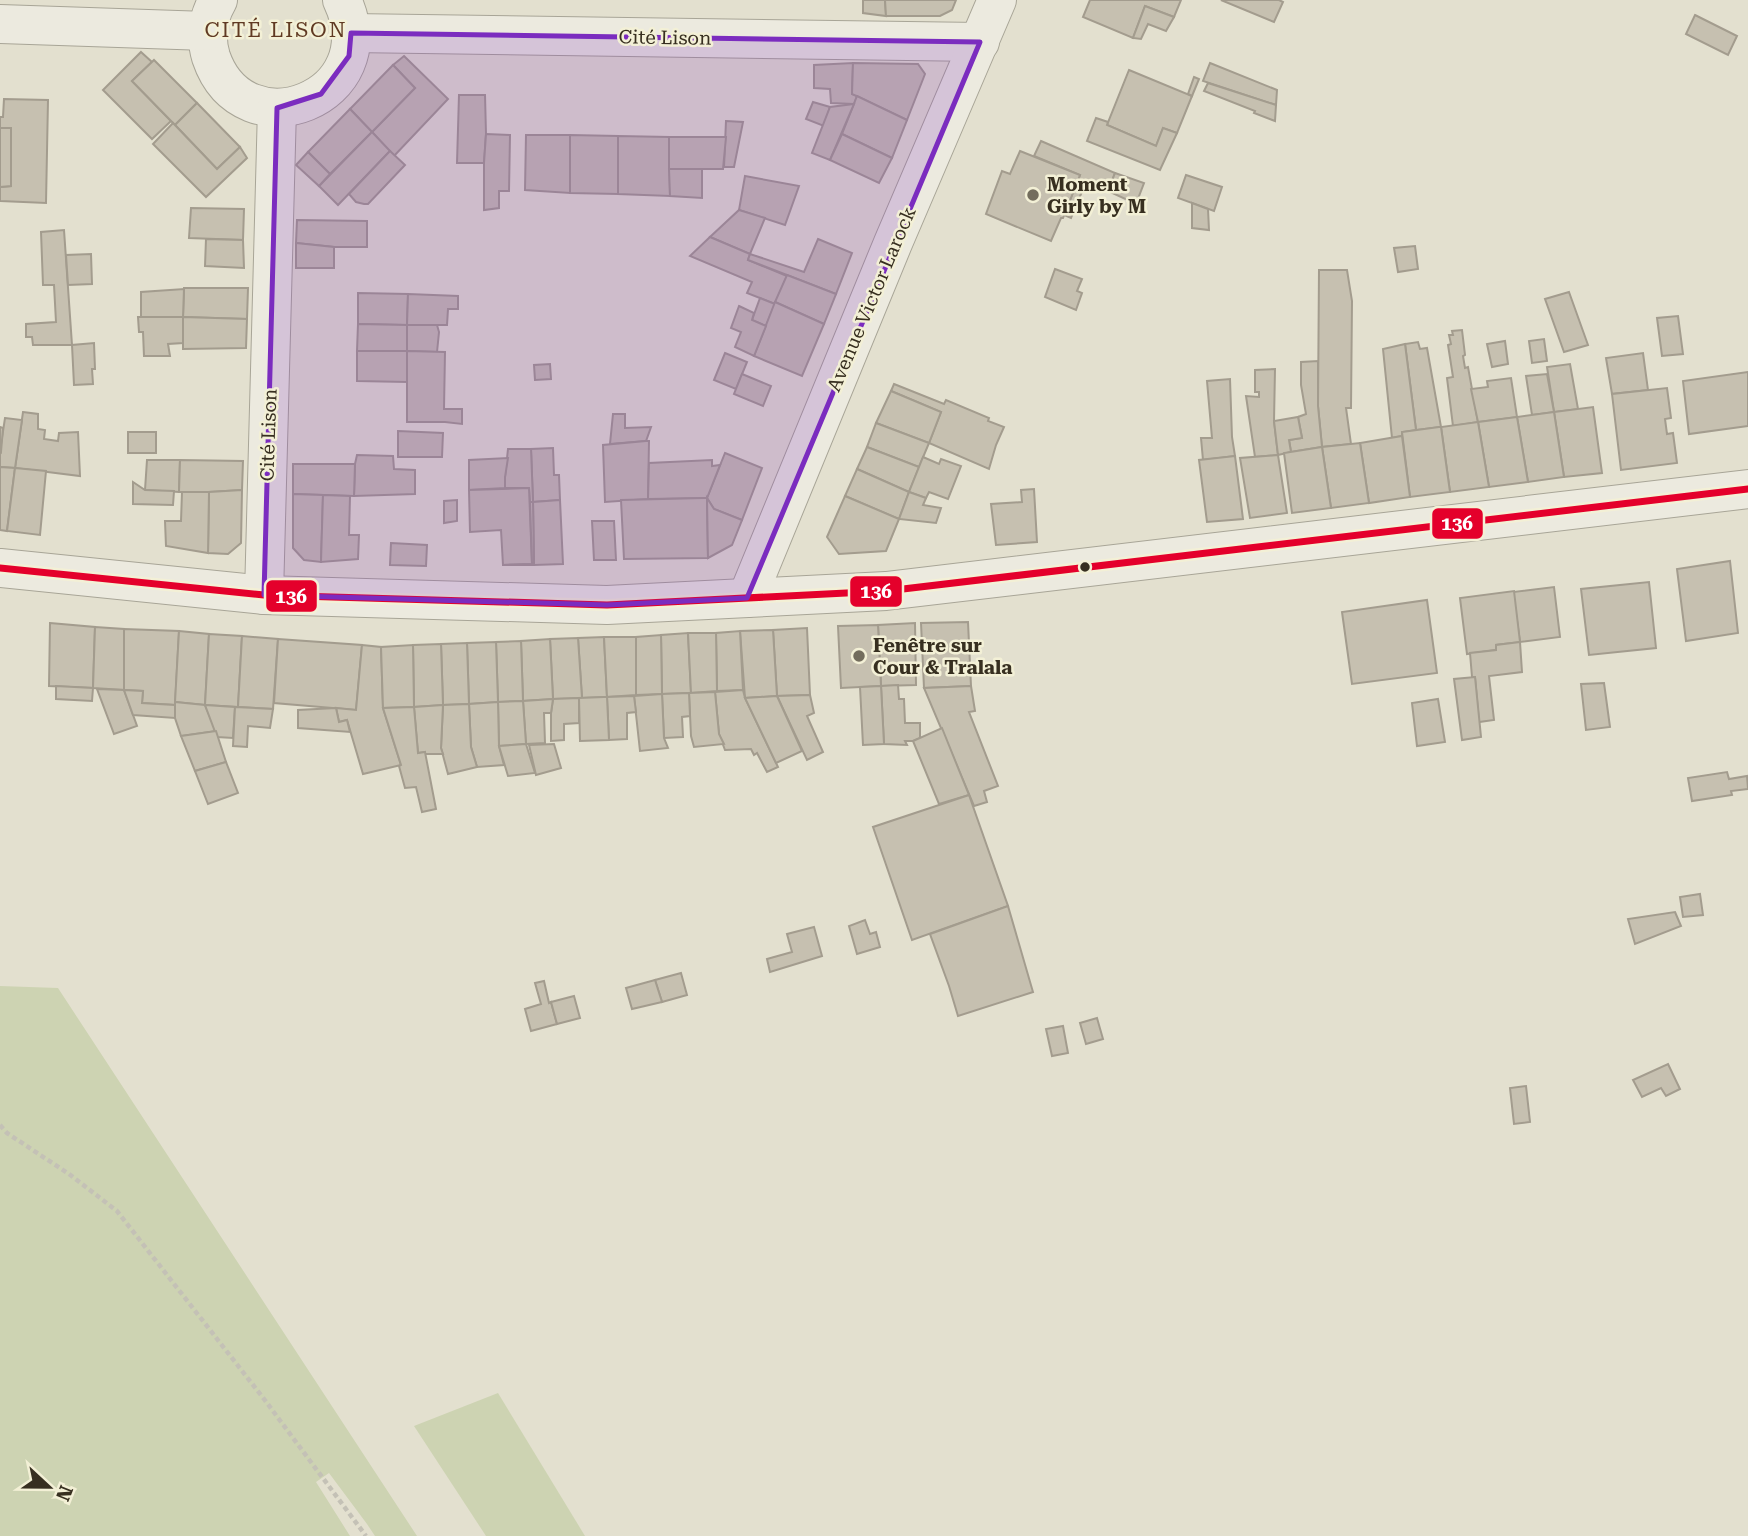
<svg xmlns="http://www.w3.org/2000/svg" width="1748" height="1536" viewBox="0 0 1748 1536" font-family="'Roboto Serif',serif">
	<rect width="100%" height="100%" fill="#e3e0cf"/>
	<g fill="#cdd3b2">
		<path d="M0,986l58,2 359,548h-42l-8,-12 -38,-51 -13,9 34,54h-350z"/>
		<path d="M498,1393l87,143h-99l-72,-110z"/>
	</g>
	<g fill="#c6c0b0" stroke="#a39c8e" stroke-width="2">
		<path d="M863,0h22l1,16 -23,-3z"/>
		<path d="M885,0h71l-4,10 -12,6h-54z"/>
		<path d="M1090,0h91l-7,17 -29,-11 -12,32 -50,-21z"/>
		<path d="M1221,0h58l4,2 -9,20z"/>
		<path d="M1145,6l29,11 -8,14 -18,-7 -7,15 -8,-1z"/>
		<path d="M1695,15l42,21 -9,19 -42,-21z"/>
		<path d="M141,52l11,10 -20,19 39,40 -19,18 -49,-49z"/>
		<path d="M404,56l44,43 -54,57 -22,-24 43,-44 -22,-23z"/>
		<path d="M154,60l43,43 -22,22 -43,-44z"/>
		<path d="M853,63l-1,31 5,2 -3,8 -23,-1 -1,-14 -16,-1v-23z"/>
		<path d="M853,63l65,1 7,10 -18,46 -55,-26z"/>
		<path d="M1210,63l67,27 -1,15 -73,-24z"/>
		<path d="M393,65l22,23 -43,44 -22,-23z"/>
		<path d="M1129,70l63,26 -15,37 -14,-5 -7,18 -49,-21z"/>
		<path d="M1194,77l5,2 -7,17 -4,-2z"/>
		<path d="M1208,83l68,22 -1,16 -21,-8 1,-2 -51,-20z"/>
		<path d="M459,95h26l1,39 -2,29h-27z"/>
		<path d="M857,96l50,24 -15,38 -50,-24z"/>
		<path d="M4,99l44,1 -2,103 -46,-2v-14l11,-1v-58h-11v-11h3z"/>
		<path d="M813,102l17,5 -6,19 -18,-7z"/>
		<path d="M197,103l43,44 -23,22 -42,-44z"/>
		<path d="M854,104l-24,56 -18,-7 18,-46z"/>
		<path d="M350,109l22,23 -42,42 -22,-22z"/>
		<path d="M1096,118l12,4 -1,3 49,21 7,-18 14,5 -17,37 -73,-29z"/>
		<path d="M726,121l17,1 -9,45h-10z"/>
		<path d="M173,123l44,46 23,-22 7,11 -41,39 -53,-53z"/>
		<path d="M0,128h11v58l-11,1z"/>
		<path d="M372,132l18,19 -52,54 -19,-19z"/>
		<path d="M486,134l24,1 -1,56h-10v17l-15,2v-47z"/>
		<path d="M842,134l50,24 -13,25 -49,-23z"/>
		<path d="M526,135h44v58l-45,-3z"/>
		<path d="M570,135l48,1v58l-48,-1z"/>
		<path d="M618,136l51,1 1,59 -52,-2z"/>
		<path d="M669,137h57l-3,32h-54z"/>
		<path d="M1041,141l74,32 -7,18 -22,-9 -15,36 -7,-3 16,-40 -46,-19z"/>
		<path d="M390,151l15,14 -37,39h-4l-8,-2 -7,-8z"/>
		<path d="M1020,151l60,24 -17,43h-2l-10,23 -65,-27 16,-43 8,3z"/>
		<path d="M308,152l22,22 -11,12 -23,-21z"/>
		<path d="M669,169h33v29l-32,-2z"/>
		<path d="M1115,173l29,10 -8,21 -28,-13z"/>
		<path d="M1186,175l36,12 -8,24 -36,-13z"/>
		<path d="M745,176l54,10 -14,39 -46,-15z"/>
		<path d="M1192,203l16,6 1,21 -17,-2z"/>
		<path d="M191,208l53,1 -1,31 -54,-2z"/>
		<path d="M739,210l26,8 -15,36 -40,-17z"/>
		<path d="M297,220l70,1v26h-33l-38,-4z"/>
		<path d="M64,230l8,115h-39l-1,-8h-6v-13l30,-2 -2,-37h-11l-2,-53z"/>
		<path d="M710,237l40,17 -2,6 39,16 -12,28 -28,-11 5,-11 -62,-26z"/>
		<path d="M206,239l37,1 1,28 -39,-2z"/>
		<path d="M818,239l34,14 -16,41 -88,-34 2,-6 54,18z"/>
		<path d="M296,243l38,4v21h-38z"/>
		<path d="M1415,246l3,23 -20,3 -4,-24z"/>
		<path d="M91,254l1,30 -24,1 -2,-30z"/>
		<path d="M1055,269l27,10 -5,12 5,2 -6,17 -31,-13z"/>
		<path d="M1319,270h28l5,31 -1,107h-5l5,36 -29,3 -4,-41z"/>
		<path d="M787,275l49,19 -12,30 -49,-22z"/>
		<path d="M184,288h64l-1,31 -64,-2z"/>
		<path d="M184,289l-1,28h-42v-25z"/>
		<path d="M1569,292l19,53 -24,7 -19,-53z"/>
		<path d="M358,293l50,1 -1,31 -49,-1z"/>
		<path d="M408,294l50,2v13h-10l-1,16h-40z"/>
		<path d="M760,298l15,6 -9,22 -14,-6z"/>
		<path d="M775,302l49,22 -22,52 -48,-20z"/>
		<path d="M739,306l15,7 -2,7 14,6 -12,30 -19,-9 6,-15 -10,-4z"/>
		<path d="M1678,316l5,38 -21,2 -5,-38z"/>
		<path d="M138,317h45v26l-15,1 2,12h-26l-1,-24h-4z"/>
		<path d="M183,317l64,2 -1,29 -63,1z"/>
		<path d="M358,324l49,1v26h-50z"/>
		<path d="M407,325h30l2,7 -2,20 -30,-1z"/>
		<path d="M1462,330l3,25 -2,1 2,12 3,-1 10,55 -25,4 -6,-48 6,-1 -5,-32 3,-1 -2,-9h4l-1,-4z"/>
		<path d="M1544,339l3,22 -15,2 -3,-22z"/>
		<path d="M1505,341l3,23 -16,3 -5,-23z"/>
		<path d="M1418,342l2,7 7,-1 14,79 -25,3 -11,-86z"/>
		<path d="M94,343l1,26h-3l1,15 -19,1 -2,-40z"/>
		<path d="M1405,344l11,86 -14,2v4l-10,2 -9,-89z"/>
		<path d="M357,351h50v31l-50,-1z"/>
		<path d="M407,351l38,1 -1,57h18v15l-17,-2h-38z"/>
		<path d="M725,353l22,9 -11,27 -22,-9z"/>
		<path d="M1643,353l5,37 -36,4 -6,-36z"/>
		<path d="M1318,361v45l4,41 -31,5 -2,-12 13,-2 -4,-21 8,-3 -5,-29v-23z"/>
		<path d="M550,364l1,15 -16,1 -1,-15z"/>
		<path d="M1570,364l8,45 -24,3 -7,-45z"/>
		<path d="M1275,369l-1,52 4,34 -23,2 -9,-61 13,1v-5h-4v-22z"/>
		<path d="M1748,372v54l-59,8 -6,-53z"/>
		<path d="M742,374l29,12 -8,20 -29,-12z"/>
		<path d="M1547,374l7,38 -22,3 -6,-39z"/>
		<path d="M1511,378l6,39 -39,5 -7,-33 17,-2 -1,-6z"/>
		<path d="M1230,379l2,58 3,19 -32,4 -2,-22h11l-5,-57z"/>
		<path d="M894,384l50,20 2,-4 43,18 -1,3 16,6 -8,18 -7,24 -60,-26 12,-31 -50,-21z"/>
		<path d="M1667,388l4,30 -6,1 2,15 6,-1 4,30 -56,7 -9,-76z"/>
		<path d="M891,391l50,21 -12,31 -53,-20z"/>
		<path d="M1593,407l9,66 -38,4 -10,-65z"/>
		<path d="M23,412l15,2v15l7,1 -1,9 14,2 1,-8 19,-1 2,44 -65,-8z"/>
		<path d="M1554,412l10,65 -36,5 -11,-65z"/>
		<path d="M613,414h12v14l26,-1 -5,14 -36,3z"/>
		<path d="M1298,417l4,21 -13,2 2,12 -13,3 -4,-34z"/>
		<path d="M1517,417l11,65 -39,5 -11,-65z"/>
		<path d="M5,418l17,2 -7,48 -15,-1v-16z"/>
		<path d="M1478,422l11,65 -39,5 -9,-65z"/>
		<path d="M876,423l53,20 -10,24 -52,-20z"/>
		<path d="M0,427l3,1 -2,24 -1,-1z"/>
		<path d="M1439,427h2l9,65 -40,5 -8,-65z"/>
		<path d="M398,431l45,2 -1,24h-44z"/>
		<rect x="128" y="432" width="28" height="21"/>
		<path d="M1402,436l8,61 -41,6 -9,-60z"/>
		<path d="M646,441h3l-1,58 -43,3 -2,-57z"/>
		<path d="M1360,443l9,60 -38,5 -9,-61z"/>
		<path d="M867,447l52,20 -10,25 -52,-23z"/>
		<path d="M1322,447l9,61 -39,5 -8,-60z"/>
		<path d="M553,448l1,27h5l1,25 -27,2 -2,-53z"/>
		<path d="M508,449h23l2,53h-3l-1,-14h-24v-11z"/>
		<path d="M725,453l37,15 -20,52 -28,-11 -7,-11z"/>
		<path d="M357,455l36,1 1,13 21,1v24l-61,2 1,-32z"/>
		<path d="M1278,455l9,58 -37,5 -10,-60z"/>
		<path d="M1235,456l8,63 -36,3 -8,-62z"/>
		<path d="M923,457l16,7 2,-5 20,7 -13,33 -19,-7 -3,6 -17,-6z"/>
		<path d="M508,458l-3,19v11l-36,2v-30z"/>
		<path d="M147,460h33l-1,32 -34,-2z"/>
		<path d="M180,460l63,1 -1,29 -33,2h-30z"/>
		<path d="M712,460v6l8,-1 -13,33 -59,1 1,-36z"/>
		<path d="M293,464h62l-1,32 -61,-2z"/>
		<path d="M0,467l15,1 -8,63 -7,-1z"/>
		<path d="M15,468l31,3 -6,64 -33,-4z"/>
		<path d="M857,469l52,23 -10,27 -54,-23z"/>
		<path d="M133,482l12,8 29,1 -1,14 -40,-1z"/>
		<path d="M529,488l3,76 -29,1 -2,-35 -31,2 -1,-42z"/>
		<path d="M1034,489l3,53 -41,3 -5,-41 31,-2 -1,-12z"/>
		<path d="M242,490l-1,53 -13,11 -20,-1 1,-61z"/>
		<path d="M182,492h27l-1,61 -42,-7 -1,-25h16z"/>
		<path d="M909,492l17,6 -3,7 18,3 -5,15 -37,-4z"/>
		<path d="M293,494l30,1 -2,67 -17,-2 -11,-12z"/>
		<path d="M323,495l27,1 -1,39h10l-1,24 -37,3z"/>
		<path d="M845,496l54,23 -13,32 -47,3 -12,-17z"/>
		<path d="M705,498h2l1,60 -84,1 -3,-59z"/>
		<path d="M707,498l7,11 28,11 -10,25 -24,13z"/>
		<path d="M457,500v21l-13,2v-22z"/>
		<path d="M560,500l3,64 -29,1 -1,-63z"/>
		<path d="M530,502h3l1,63h-31l29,-1z"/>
		<path d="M592,521h22l2,39h-22z"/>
		<path d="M391,543l36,2 -1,21 -36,-1z"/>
		<path d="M1730,561l8,72 -52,8 -9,-72z"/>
		<path d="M1649,582l7,66 -67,7 -8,-66z"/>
		<path d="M1554,587l6,50 -40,5 -7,-50z"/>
		<path d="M1514,591l6,51 -24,3v5l-29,4 -7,-56z"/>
		<path d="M1427,600l10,73 -85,11 -10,-72z"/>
		<path d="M968,622l3,64 -47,2 -3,-65z"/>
		<path d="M50,623l45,4 -2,61 -44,-2z"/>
		<path d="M915,623l1,62 -35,1 -3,-61z"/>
		<path d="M878,625l3,61 -40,2 -3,-62z"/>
		<path d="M95,627l29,2v61l-31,-2z"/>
		<path d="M807,628l3,67 -33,1 -4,-66z"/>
		<path d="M124,629l55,2 -4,74 -33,-2 1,-12 -19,-1z"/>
		<path d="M773,630l4,66 -32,2 -5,-67z"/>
		<path d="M179,631l30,3 -4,71 -30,-3z"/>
		<path d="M740,631l3,59 -26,1 -1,-58z"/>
		<path d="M688,633l3,60 -29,1 -1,-59z"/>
		<path d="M688,633h28l1,58 -26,2z"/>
		<path d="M209,634l33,2 -4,71 -33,-2z"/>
		<path d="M661,635l1,59 -26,1v-58z"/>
		<path d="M242,636l36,3 -5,70 -35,-2z"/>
		<path d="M604,637l3,60 -25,1 -4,-60z"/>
		<path d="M604,637h32v58l-29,2z"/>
		<path d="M578,638l4,60 -29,1 -3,-60z"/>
		<path d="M278,639l84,6 -6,65 -82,-7z"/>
		<path d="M550,639l3,60 -30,2 -2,-60z"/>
		<path d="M521,641l2,60 -25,1 -2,-60z"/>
		<path d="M496,642l2,60 -29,2 -2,-61z"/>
		<path d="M1520,642l2,30 -33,4 5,44 -15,2 -4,-45h-3l-2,-24 26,-3v-5z"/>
		<path d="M467,643l2,61 -26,1 -2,-61z"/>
		<path d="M441,644l2,61 -29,2 -1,-62z"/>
		<path d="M362,645l19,2 2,61 18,57 -38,9 -16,-54 -8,2 -3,-14 20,2z"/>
		<path d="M413,645l1,62 -31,1 -2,-61z"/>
		<path d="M1475,677l6,60 -19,3 -8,-61z"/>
		<path d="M1604,683l6,44 -24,3 -5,-46z"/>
		<path d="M898,685l1,14h5l1,24h15v15l-7,3h-8l2,4 -23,-1 -3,-58z"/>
		<path d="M56,686l37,2 -1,13 -36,-2z"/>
		<path d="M881,686l3,58 -21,1 -3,-58z"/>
		<path d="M971,686l4,25 -6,1 29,74 -14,5 3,11 -13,4 -50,-118z"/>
		<path d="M97,689l27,1 13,36 -23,8z"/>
		<path d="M124,690l19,1 -1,12 33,2v13l-42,-3z"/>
		<path d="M743,690l2,8 33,69 -11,5 -10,-19 -3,2 -3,-6 -26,1 -6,-16 -4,-42z"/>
		<path d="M715,692l4,42 5,10 -30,3 -3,-11 -2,-43z"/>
		<path d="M689,693l1,23 -8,1 1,20 -19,1 -2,-44z"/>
		<path d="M662,694l2,44 4,10 -28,3 -6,-55z"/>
		<path d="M810,695l4,18 -7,3 16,36 -16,8 -30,-64z"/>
		<path d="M634,696l2,16 -9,1v26l-18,1 -2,-43z"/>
		<path d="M777,696l25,55 -26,12 -31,-65z"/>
		<path d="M604,697h3l2,43 -29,1 -1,-43z"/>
		<path d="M579,698v25l-15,1v16l-13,1v-28l2,-14z"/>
		<path d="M553,699l-2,14h-7l1,30 -19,1 -3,-43z"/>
		<path d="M1438,699l7,43 -28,4 -5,-43z"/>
		<path d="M523,701l3,43 -27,2 -1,-44z"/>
		<path d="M175,702l30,3 11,26 -35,5 -6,-18z"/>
		<path d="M498,702l1,44 5,19 -27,2 -6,-20 -2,-43z"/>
		<path d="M469,704l2,43 6,20 -29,7 -7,-26 2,-43z"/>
		<path d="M205,705l30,2 -2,31 -16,-1z"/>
		<path d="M443,705l-2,43 2,6h-18v-2l-7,1 -4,-46z"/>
		<path d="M235,707l38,2 -3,19 -22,-2 -1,21 -14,-1z"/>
		<path d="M414,707l4,46 7,-1 11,57 -14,3 -6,-25 -11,1 -6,-22 2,-1 -18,-57z"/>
		<path d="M336,708l3,14 8,-2 3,12 -52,-4v-18z"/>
		<path d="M942,728l27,67 -30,9 -26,-63z"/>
		<path d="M216,731l10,31 -31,9 -14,-35z"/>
		<path d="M526,744l9,29 -27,3 -9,-30z"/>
		<path d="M554,744l7,24 -25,7 -7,-30z"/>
		<path d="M226,762l12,31 -30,11 -13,-33z"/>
		<path d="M1727,772l2,7 18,-3 1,13 -17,2 1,4 -40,6 -4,-23z"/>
		<path d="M969,795l39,111 -96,34 -39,-113z"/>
		<path d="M1700,894l3,21 -20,2 -3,-20z"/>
		<path d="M1008,906l25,86 -75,24 -9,-30 -19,-52z"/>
		<path d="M1675,912l6,14 -46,18 -7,-25z"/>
		<path d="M865,920l5,14 6,-2 4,15 -23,7 -8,-28z"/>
		<path d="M814,927l8,29 -52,16 -3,-13 25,-7 -5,-18z"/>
		<path d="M681,973l6,22 -25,7 -7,-22z"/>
		<path d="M655,980l7,22 -30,7 -6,-21z"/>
		<path d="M544,981l5,22 2,-1 6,22 -26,7 -6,-22 16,-5 -6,-21z"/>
		<path d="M574,996l6,22 -23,6 -6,-22z"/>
		<path d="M1097,1018l6,21 -17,5 -6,-21z"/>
		<path d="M1063,1026l5,27 -16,3 -6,-27z"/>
		<path d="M1668,1064l12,25 -14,7 -5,-8 -19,9 -9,-17z"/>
		<path d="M1526,1086l4,36 -16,2 -4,-36z"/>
	</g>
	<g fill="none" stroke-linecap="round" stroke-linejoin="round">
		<defs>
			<g id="minor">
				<path d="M218,0c-10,17 -13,37 -7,57 33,97 177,41 131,-57"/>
				<path d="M0,24l207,7"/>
				<path d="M351,33l629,9"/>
				<path d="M0,568l264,27 343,10 279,-14 862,-102"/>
				<path d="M264,595l13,-487"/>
				<path d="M747,598l146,-355 104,-243"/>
			</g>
		</defs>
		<use href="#minor" stroke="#a8a597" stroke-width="40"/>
		<path stroke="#c4c1b6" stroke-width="4.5" stroke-dasharray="5 3.5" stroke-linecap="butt" d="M0,1125l7,8 62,41 48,37 147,188 102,137"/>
		<use href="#minor" stroke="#eceadf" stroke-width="38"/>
		<defs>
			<path id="bus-1" d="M0,568l264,27 343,10 279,-14 862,-102"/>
		</defs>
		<use href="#bus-1" stroke="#f3f0d6" stroke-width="12"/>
		<use href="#bus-1" stroke="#e4002b" stroke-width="7"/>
	</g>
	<path fill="#7b2cbf" fill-opacity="0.2" stroke="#7b2cbf" stroke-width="5" stroke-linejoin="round" d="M351,33l629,9 -233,556 -140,7 -343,-10 13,-487 44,-14 28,-38z"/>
	<g fill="#736d5d" stroke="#f3f0d6" stroke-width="2.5">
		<circle cx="1033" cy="195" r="7"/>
		<circle cx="859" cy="656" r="7"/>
	</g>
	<circle fill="#372f20" stroke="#f3f0d6" stroke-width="2.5" cx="1085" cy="567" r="6"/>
	<g text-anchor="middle" stroke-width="5" stroke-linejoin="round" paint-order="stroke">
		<g font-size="19" fill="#372f20" stroke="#f3f0d6">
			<text transform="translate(665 37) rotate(1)" y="7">Cité Lison</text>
			<text transform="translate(871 299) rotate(-67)" y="7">Avenue Victor Larock</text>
			<text transform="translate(268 435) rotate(-88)" y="7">Cité Lison</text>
		</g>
		<g font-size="19" font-weight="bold" fill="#372f20" stroke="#f3f0d6" text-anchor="start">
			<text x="1047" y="191">Moment<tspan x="1047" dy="22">Girly by M</tspan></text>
			<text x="873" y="652">Fenêtre sur<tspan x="873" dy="22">Cour &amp; Tralala</tspan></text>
		</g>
		<g font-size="21" letter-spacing="2" fill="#603a23" stroke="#f3f0d6">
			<text x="276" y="37">CITÉ LISON</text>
		</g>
	</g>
	<g stroke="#f3f0d6" stroke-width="2.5">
		<rect x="1431" y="507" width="53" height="33" rx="7" fill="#e4002b"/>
		<rect x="849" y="575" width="54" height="33" rx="7" fill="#e4002b"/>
		<rect x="265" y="579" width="53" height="34" rx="7" fill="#e4002b"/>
	</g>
	<g font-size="19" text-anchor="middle" font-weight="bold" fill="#fff">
		<text x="1457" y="530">136</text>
		<text x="876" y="598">136</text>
		<text x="291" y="603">136</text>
	</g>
	<g transform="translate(49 1487) rotate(112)" stroke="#f3f0d6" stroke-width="5" paint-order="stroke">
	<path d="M0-5L12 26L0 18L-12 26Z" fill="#372f20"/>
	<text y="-10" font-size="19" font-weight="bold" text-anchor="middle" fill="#372f20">N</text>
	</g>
</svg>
